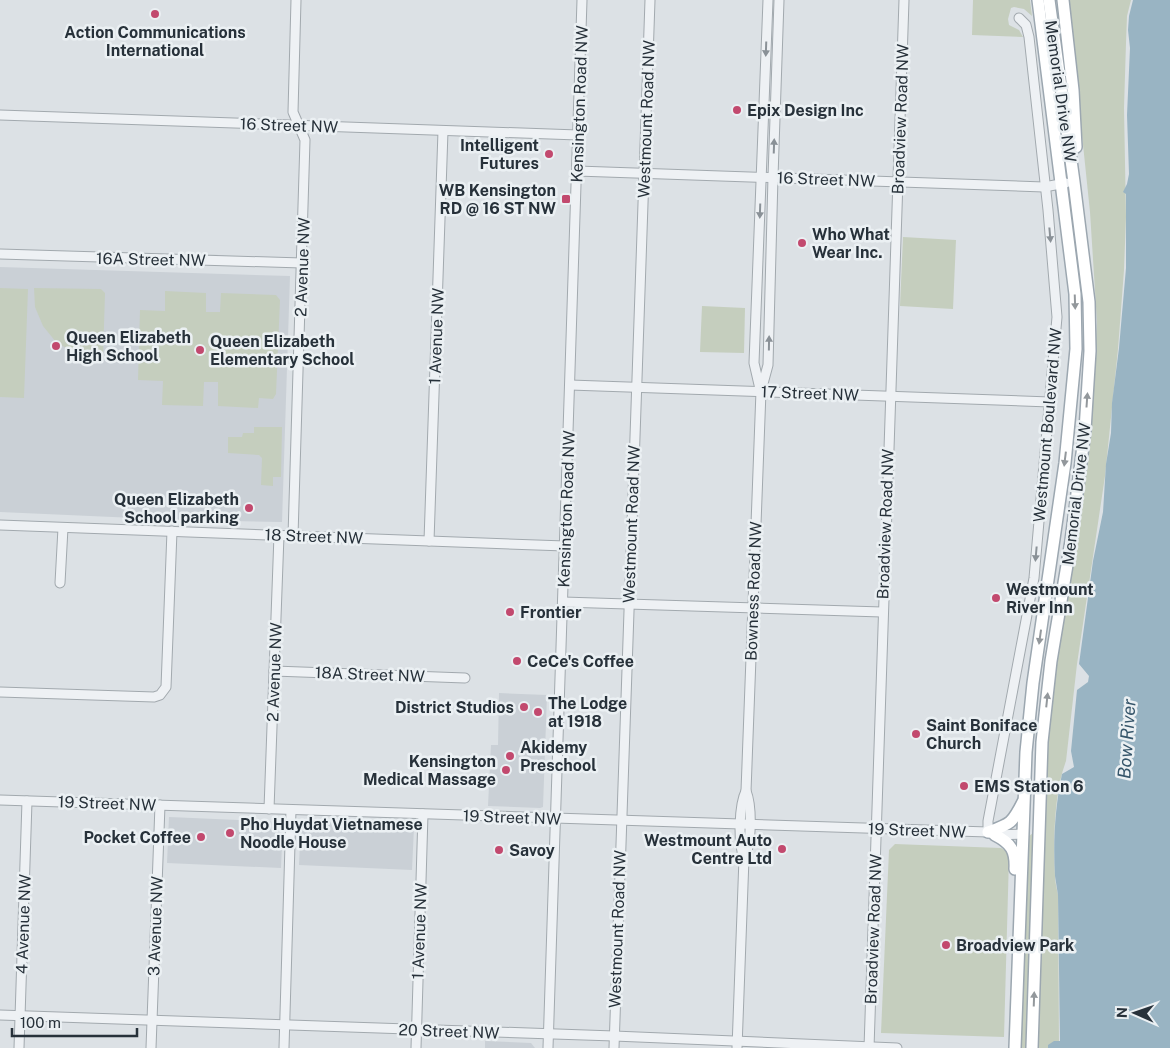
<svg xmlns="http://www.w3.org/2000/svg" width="1170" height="1048" viewBox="0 0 1170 1048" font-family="'Public Sans',sans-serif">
	<rect width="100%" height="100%" fill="#dce1e5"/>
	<g fill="#cad0d6">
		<path d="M0,267l290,9 -8,246 -102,-2 -180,-8z"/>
		<path d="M499,693l48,2 -4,112 -3,1 -52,-2 3,-61h7z"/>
		<path d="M169,817l114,5 -2,46 -114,-5z"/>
		<path d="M301,821l110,3 3,3 -2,43 -113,-5z"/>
		<path d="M485,1041l46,2 4,5h-50z"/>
	</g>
	<g fill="#c5cebe">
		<path d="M973,0h57l2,16 -8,-7 -10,-2 -3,1 -3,11 1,6 10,5 4,7 -51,-2z"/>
		<path d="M1068,0h63l-4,16 -1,27 -2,65 2,109 -2,53 -6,79 -13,127 -28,188 -11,97c-12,31 -13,81 -11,115 0,7 2,13 3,19l1,153h-22l12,-326 43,-309 5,-91 -7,-110z"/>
		<path d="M903,237l53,3 -3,69 -53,-3z"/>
		<path d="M0,288l28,1 -4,109 -24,-1z"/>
		<path d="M34,288l67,1 4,4 -2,65 -23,-2 -24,-14 -13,-16 -8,-19z"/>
		<path d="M165,291l41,2v19h14l1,-19 55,2 4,5 -4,94 -3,5 -14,-1 -1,10 -40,-2v-24h-14l-1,24 -41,-1 1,-24 -25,-1 2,-70 25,1z"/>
		<path d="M702,306l43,2 -1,45 -44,-1z"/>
		<path d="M254,427h28l-1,50h-8v9l-12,-1 1,-27 -3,-3 -31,-2v-16h14l1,-4h11z"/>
		<path d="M1033,833l-7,215h-5l7,-211z"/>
		<path d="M895,844l106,4 5,3 3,6 -5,180 -123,-4 8,-183z"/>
	</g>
	<path fill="#99b4c3" d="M1133,0h37v1048h-122v-3l6,-4h6l-2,-146c-1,-6 -2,-13 -3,-19 -2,-34 0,-69 7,-102l12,-7 -3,-16 6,-61 11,-8 1,-6 -10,-12 14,-103 10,-49 3,-48 5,-31 1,-30 7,-55 7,-80v-74l-3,-2 4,-8 2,-10 -2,-59 3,-67 -2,-18 1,-14z"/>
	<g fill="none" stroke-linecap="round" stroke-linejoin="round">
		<defs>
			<g id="minor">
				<path d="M0,115l578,20"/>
				<path d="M577,171l467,16 22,-4"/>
				<path d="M0,254l302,9"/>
				<path d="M570,385l480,17"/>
				<path d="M760,389l-6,-26 14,-363"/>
				<path d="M0,525l565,21"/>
				<path d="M293,536l12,-396 -12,-28 3,-112"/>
				<path d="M429,541l14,-410"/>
				<path d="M60,583l3,-55"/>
				<path d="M563,602l319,10"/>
				<path d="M274,671l191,7"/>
				<path d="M0,692l154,5 6,-2 6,-8 6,-156"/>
				<path d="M0,800l988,32 7,3 28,-1"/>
				<path d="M269,809l10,-274"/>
				<path d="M988,832v-11l46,-243 23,-261 -9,-107 -19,-173 -3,-12 -7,-7"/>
				<path d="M744,858c8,-14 8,-52 2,-67l15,-400 7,-26 5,-188 6,-177"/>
				<path d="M0,1015l614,21 283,12"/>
				<path d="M19,1048l8,-247"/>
				<path d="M151,1048l9,-243"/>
				<path d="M284,1048l7,-238"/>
				<path d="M416,1048l7,-234"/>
				<path d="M548,1048l34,-1048"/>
				<path d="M614,1048l36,-1048"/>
				<path d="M737,1048l7,-190c-6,-15 -5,-53 2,-67"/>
				<path d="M869,1048l35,-1048"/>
			</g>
			<g id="major">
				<path d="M1063,0l10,90 3,57"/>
				<path d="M988,832c22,-8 24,-8 35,-30"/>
				<path d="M995,835c16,8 21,16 20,34"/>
				<path d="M1015,1048l11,-296 7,-69 32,-220 11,-114 -1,-55 -37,-294"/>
				<path d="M1032,1048l10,-306 9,-81 20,-120 14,-111 5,-79 -1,-49 -15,-120 -25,-182"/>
			</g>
		</defs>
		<use href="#minor" stroke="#a2a9ae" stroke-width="11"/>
		<use href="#major" stroke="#9ca7b0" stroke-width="14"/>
		<use href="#minor" stroke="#eef1f4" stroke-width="9"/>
		<use href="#major" stroke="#fff" stroke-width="11"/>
	</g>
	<defs><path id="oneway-solid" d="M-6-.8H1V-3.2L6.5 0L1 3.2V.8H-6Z" transform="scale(1.25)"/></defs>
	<g fill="#8a9197">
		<use href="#oneway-solid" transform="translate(766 49) rotate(92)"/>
		<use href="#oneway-solid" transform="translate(774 146) rotate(-88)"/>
		<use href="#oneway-solid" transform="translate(760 211) rotate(92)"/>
		<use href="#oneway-solid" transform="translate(1050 235) rotate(85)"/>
		<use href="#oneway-solid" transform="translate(769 343) rotate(-89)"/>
		<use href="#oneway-solid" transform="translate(1036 554) rotate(95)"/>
	</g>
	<g fill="#93989c">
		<use href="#oneway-solid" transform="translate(1075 302) rotate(88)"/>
		<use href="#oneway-solid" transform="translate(1087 400) rotate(-86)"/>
		<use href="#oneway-solid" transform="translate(1065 459) rotate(97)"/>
		<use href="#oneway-solid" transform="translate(1040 637) rotate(98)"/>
		<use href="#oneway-solid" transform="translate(1047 700) rotate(-84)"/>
		<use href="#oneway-solid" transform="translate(1034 999) rotate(-88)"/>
	</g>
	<g fill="#c2496e" stroke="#ebf0f3" stroke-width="2">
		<circle cx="155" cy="14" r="5"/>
		<circle cx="737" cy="110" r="5"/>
		<circle cx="549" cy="154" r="5"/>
		<rect x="561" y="194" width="10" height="10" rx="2.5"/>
		<circle cx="802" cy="243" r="5"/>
		<circle cx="56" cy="346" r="5"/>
		<circle cx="200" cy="350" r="5"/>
		<circle cx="249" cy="508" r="5"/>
		<circle cx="996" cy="598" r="5"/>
		<circle cx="510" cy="612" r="5"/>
		<circle cx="517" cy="661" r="5"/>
		<circle cx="524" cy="707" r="5"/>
		<circle cx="538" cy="712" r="5"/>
		<circle cx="916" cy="734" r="5"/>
		<circle cx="510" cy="756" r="5"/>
		<circle cx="506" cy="770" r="5"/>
		<circle cx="964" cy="786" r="5"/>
		<circle cx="230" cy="833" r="5"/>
		<circle cx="201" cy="837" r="5"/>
		<circle cx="782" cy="849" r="5"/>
		<circle cx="499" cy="850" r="5"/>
		<circle cx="946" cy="945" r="5"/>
	</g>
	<g text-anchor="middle" stroke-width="5" stroke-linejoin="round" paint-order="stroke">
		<g font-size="16" font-weight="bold" fill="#27313a" stroke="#ebf0f3" text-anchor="start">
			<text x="155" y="38" text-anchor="middle">Action Communications<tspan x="155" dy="18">International</tspan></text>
			<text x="747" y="116">Epix Design Inc</text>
			<text x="539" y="151" text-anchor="end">Intelligent<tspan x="539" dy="18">Futures</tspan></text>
			<text x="556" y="196" text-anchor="end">WB Kensington<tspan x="556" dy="18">RD @ 16 ST NW</tspan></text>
			<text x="812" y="240">Who What<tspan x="812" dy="18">Wear Inc.</tspan></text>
			<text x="66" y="343">Queen Elizabeth<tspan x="66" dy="18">High School</tspan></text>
			<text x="210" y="347">Queen Elizabeth<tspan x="210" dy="18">Elementary School</tspan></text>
			<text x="239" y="505" text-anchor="end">Queen Elizabeth<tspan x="239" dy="18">School parking</tspan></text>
			<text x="1006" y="595">Westmount<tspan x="1006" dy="18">River Inn</tspan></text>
			<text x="520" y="618">Frontier</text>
			<text x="527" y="667">CeCe's Coffee</text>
			<text x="548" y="709">The Lodge<tspan x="548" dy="18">at 1918</tspan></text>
			<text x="514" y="713" text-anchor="end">District Studios</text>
			<text x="926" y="731">Saint Boniface<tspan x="926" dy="18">Church</tspan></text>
			<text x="520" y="753">Akidemy<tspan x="520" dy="18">Preschool</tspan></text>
			<text x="496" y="767" text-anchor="end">Kensington<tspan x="496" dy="18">Medical Massage</tspan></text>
			<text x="974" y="792">EMS Station 6</text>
			<text x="240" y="830">Pho Huydat Vietnamese<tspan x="240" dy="18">Noodle House</tspan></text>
			<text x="191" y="843" text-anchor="end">Pocket Coffee</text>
			<text x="772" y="846" text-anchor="end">Westmount Auto<tspan x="772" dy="18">Centre Ltd</tspan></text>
			<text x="509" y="856">Savoy</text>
			<text x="956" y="951">Broadview Park</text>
		</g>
		<g font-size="16" fill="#27313a" stroke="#ebf0f3">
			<text transform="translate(1061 91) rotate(82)" y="6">Memorial Drive NW</text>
			<text transform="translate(579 104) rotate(-88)" y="6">Kensington Road NW</text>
			<text transform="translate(646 119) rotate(-88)" y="6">Westmount Road NW</text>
			<text transform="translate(900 119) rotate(-88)" y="6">Broadview Road NW</text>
			<text transform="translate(289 125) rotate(2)" y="6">16 Street NW</text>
			<text transform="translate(826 179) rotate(2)" y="6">16 Street NW</text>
			<text transform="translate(151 259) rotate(1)" y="6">16A Street NW</text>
			<text transform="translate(302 267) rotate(-88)" y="6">2 Avenue NW</text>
			<text transform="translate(436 336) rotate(-88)" y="6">1 Avenue NW</text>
			<text transform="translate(810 393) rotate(2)" y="6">17 Street NW</text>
			<text transform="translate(1047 425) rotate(-85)" y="6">Westmount Boulevard NW</text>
			<text transform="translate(1076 494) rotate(-83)" y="6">Memorial Drive NW</text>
			<text transform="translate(566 509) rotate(-88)" y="6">Kensington Road NW</text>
			<text transform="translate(631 524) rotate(-88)" y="6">Westmount Road NW</text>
			<text transform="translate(885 524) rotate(-88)" y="6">Broadview Road NW</text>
			<text transform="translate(314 536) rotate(2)" y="6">18 Street NW</text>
			<text transform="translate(753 591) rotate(-88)" y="6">Bowness Road NW</text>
			<text transform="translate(274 672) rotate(-88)" y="6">2 Avenue NW</text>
			<text transform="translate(370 674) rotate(2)" y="6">18A Street NW</text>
			<text transform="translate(107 803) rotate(2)" y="6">19 Street NW</text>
			<text transform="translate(512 817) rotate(2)" y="6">19 Street NW</text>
			<text transform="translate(917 830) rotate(2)" y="6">19 Street NW</text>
			<text transform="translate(23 924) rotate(-88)" y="6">4 Avenue NW</text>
			<text transform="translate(155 926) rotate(-88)" y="6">3 Avenue NW</text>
			<text transform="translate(617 929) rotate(-88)" y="6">Westmount Road NW</text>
			<text transform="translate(873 929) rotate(-88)" y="6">Broadview Road NW</text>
			<text transform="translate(419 931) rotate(-88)" y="6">1 Avenue NW</text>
			<text transform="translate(449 1031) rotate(2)" y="6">20 Street NW</text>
		</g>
		<g font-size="18" font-style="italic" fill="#35556a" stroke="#ebf0f3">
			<text transform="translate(1127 739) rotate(-86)" y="6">Bow River</text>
		</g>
	</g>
	<g transform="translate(1135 1013) rotate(272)" stroke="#ebf0f3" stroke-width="4" paint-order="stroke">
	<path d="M0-4L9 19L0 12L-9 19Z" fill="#27313a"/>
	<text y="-8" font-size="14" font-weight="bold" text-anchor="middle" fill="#27313a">N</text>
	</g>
	<path d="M12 1028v8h125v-8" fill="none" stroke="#27313a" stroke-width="2.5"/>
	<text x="20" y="1028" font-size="15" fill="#27313a" stroke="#ebf0f3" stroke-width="4" paint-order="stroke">100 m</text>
</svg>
